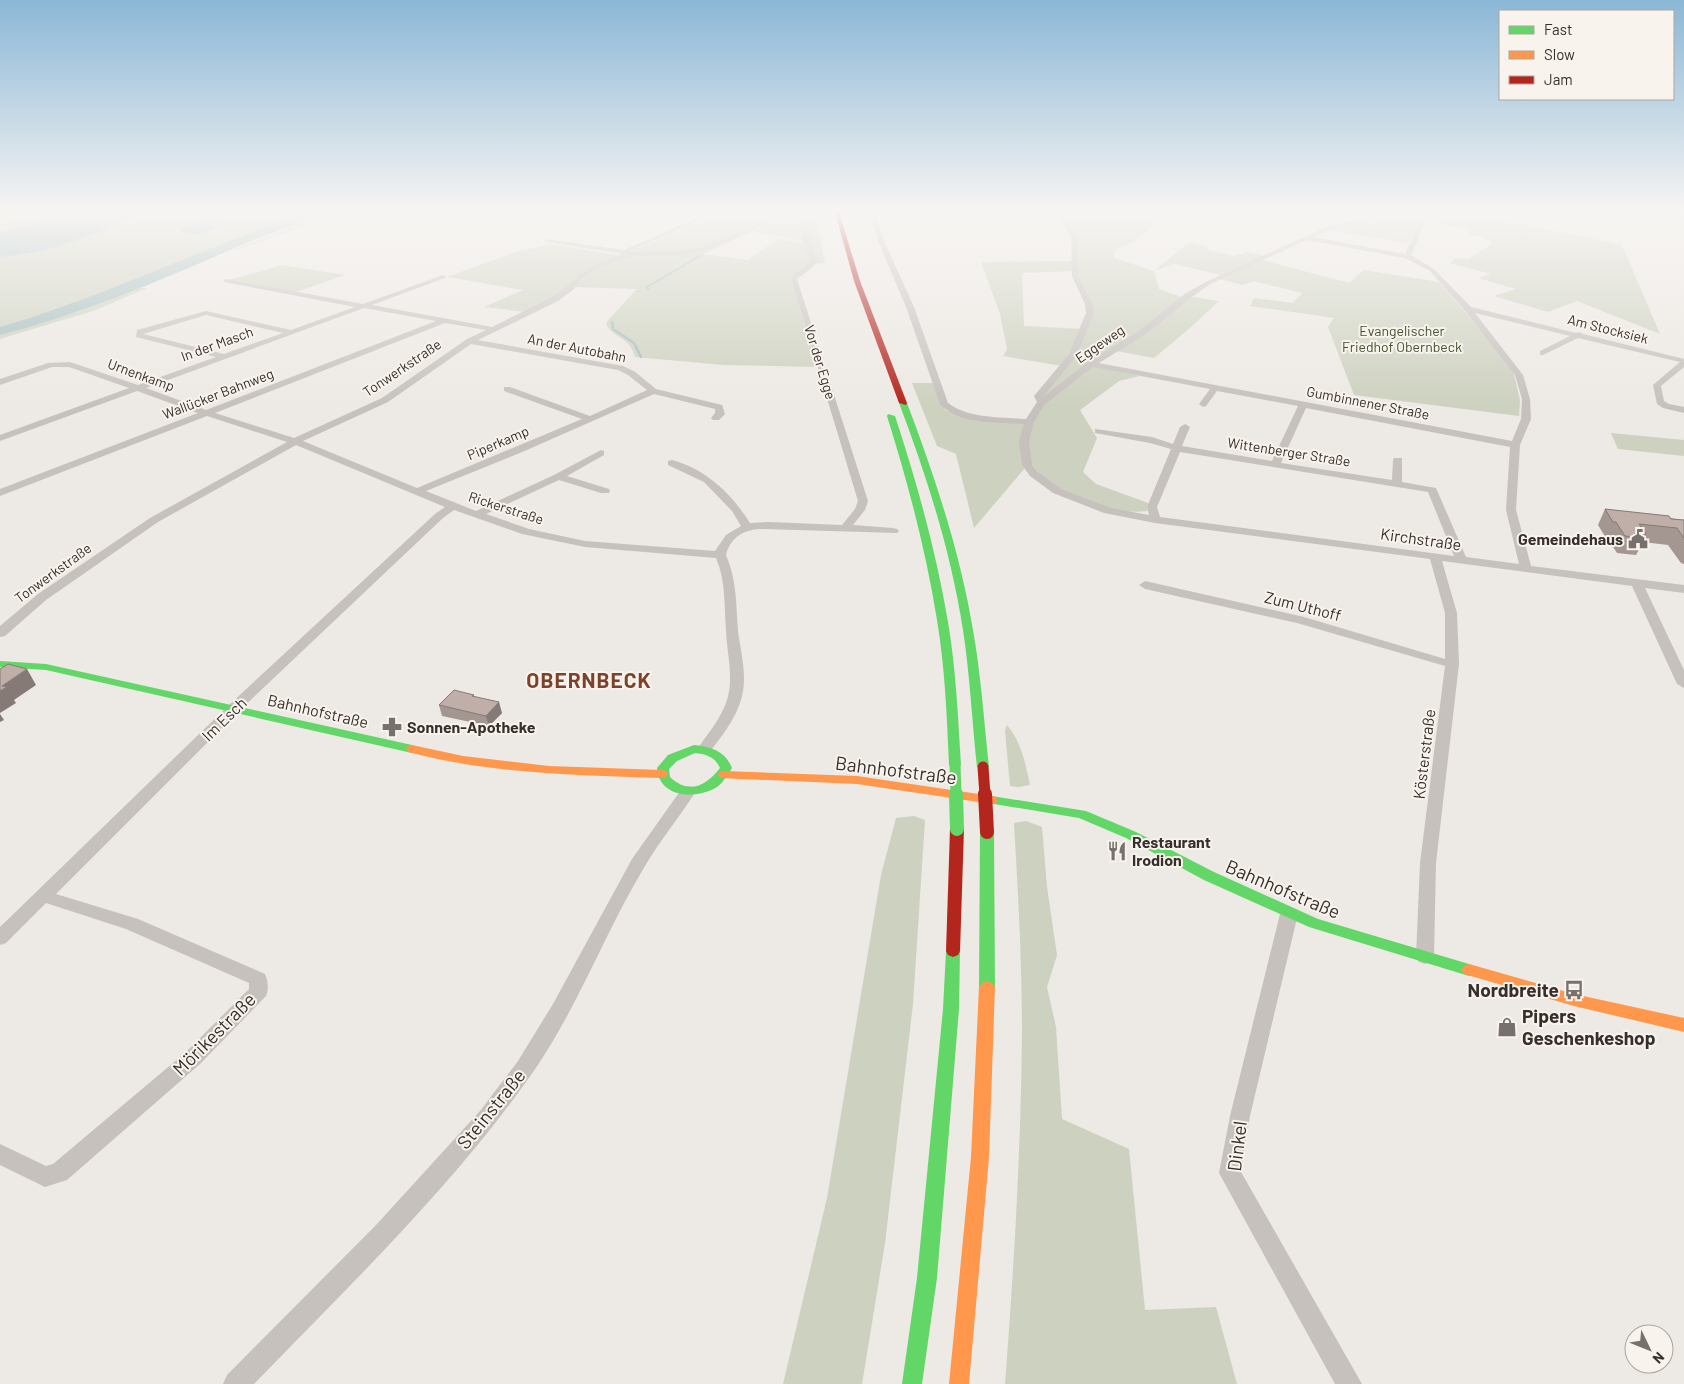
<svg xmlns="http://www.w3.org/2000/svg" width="1684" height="1384" viewBox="0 0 1684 1384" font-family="Barlow,sans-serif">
	<rect width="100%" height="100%" fill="#ede9e4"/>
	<g fill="#cdd1bf" fill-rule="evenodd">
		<path d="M27,212h58l-26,3 -59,17v-13z"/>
		<path d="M88,212l210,1 13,-1c-106,34 -205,84 -311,115v-70c47,-3 91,-22 135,-38z"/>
		<path d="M332,212h10l-94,34 -15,4z"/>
		<path d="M721,212h94l10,51c-12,1 -28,4 -34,16l26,88 -93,-2 -89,-8c-6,-22 -21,-17 -29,-33l3,-5 28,-30 -64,-2 -4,6 -35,20 -50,-6 39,-17 -76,-13 72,-26 33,-7 65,11 20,-6zM753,231l56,11 2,3 -33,-6 -30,21 -45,-6z"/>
		<path d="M1060,212h142l-47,12 -20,17 -16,7 -6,6 1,4 40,13 35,-29 17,4 2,4 26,6 14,-4 17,4 -6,3 90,24 15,-13 75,12 56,65 19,27 6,26 -1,16 -165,-21 -26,-68 6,-9 -84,-12 4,-8 39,5 9,-10 -48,-12 -12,4 -26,-7 5,-3 -47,-11 -20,7 5,18 25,9 3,-2 32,5 -29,27 -36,30 -43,-8 -23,15 52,11 -21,5 -39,29 17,28 -14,34 13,12 52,19 -1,8c-37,5 -96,-18 -117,-49l-56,66 -18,-74 -19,-8 -25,-63h24l9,27 9,4h13l64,8 8,-25 35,-42 17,-42 -16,-42 -53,2 2,53 59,3 -21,37 -59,-10 4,-7 -7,-35 -19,-52 94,-1v-24z"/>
		<path d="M1382,212h78l162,33 38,89 -83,-33 -29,11 -54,-16 22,-7 -38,-11 13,-4 -41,-11 5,-5 14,1 24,-16 -10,-6 -16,-3 5,-5 -51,-8 -13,22 -89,-14z"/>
		<path d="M282,265l63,10 -49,17 -67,-12z"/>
		<path d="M140,288h7l-51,22 -96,29v-4l79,-24z"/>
		<path d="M1611,433l73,7v16l-66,-7z"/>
		<path d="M1007,725c15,18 18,38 23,60l-11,2 -9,-1 -5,-55z"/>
		<path d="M914,816l11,4 -12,184 -28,239 -23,141h-79l44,-186 54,-323 15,-57z"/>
		<path d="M1026,821l16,6 5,60 10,68 -10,32 9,40 6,92 67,30 16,161 71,-3 21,77h-232c9,-117 16,-235 17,-352 0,-70 -4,-140 -8,-209z"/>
	</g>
	<g fill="#a1bcbc">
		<path d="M73,212h15l48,6c-44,17 -89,36 -136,39v-25z"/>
		<path d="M311,212h21c-31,11 -63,21 -93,34 -77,34 -157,68 -239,89v-8c106,-31 205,-81 311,-115z"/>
		<path d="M207,218l17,2 4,3c-14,5 -34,17 -48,7z"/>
	</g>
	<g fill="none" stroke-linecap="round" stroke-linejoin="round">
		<path stroke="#a1bcbc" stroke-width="2" d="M648,289l-1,-2 53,-31"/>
		<path stroke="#a1bcbc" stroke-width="2.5" d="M612,322l1,7 21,14 7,14"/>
		<g fill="#c6c1bd" fill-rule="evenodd">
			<path d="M711,212h7l-90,40 54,-1 22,-4 81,-35h7l-3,2 15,5 13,43 -5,6 -15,11 71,222 -3,9 -12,15 40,3 4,1 2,2 -2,2 -134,-4c-18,0 -32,7 -37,26 11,25 10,50 12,76 3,23 10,46 3,69 -6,20 -20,37 -32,53h-10l-2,-3c10,-16 24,-31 30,-50 7,-22 0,-46 -1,-69 -2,-25 0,-50 -10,-73l-131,-11 -63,-13 -68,-24 -11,8 -204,193 -183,183 82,25 127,55c3,7 4,15 1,22l-66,68 -133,116 -22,7 -45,-22v-21l46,22 7,-2 133,-112 63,-63v-6l-123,-54 -80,-26 -40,40 -6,2v-18l229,-222 206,-191 10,-7 -149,-62 -138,77 -112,78 -41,36 -5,1v-11l38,-32 112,-76 137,-76 -80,-26 -207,80v-7l198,-76 -61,-22 -137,50v-6l129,-47 -60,-21h-17l-52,18v-6l48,-16 22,-1 68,23 78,-28 -80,-20 1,-7 69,-19 85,19 64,-23 -131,-25 -1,-1 3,-2 137,25 80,-29 3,2 -1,1 -73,27 120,22 60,-30 15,-11 12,-11 18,-11 27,-10 -77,-12 -3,-2 1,-1 79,11zM784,216l15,5 4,19 8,22 -17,12 -3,5 67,222 -3,8 -13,16 -73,-3 -19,1c-18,-29 -44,-54 -78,-63l-4,1v4l36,17 28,29 9,15 -15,9 -11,16 -130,-10 -56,-12 -43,-15 73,-34 42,13h8l1,-2 -1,-2 -42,-13 37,-21v-4l-3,-1 -47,25 -78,36 -50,-20 94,-38 134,-59 61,15v4l-4,5 2,2h6l6,-6 -3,-9 -66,-16 -22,-18 -11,-5 -145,-26 80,-39 15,-11 10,-13 18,-11 31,-10 50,-1 26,-5zM364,308l72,13 -230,89 -60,-22zM206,315l77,18 -59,21 -81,-20zM445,323l41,7 -19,9 -85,59 -88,40 -79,-25zM471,344l147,26 10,5 19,15 -57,26 -80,-29h-6v4l78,28 -165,69 -114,-47 85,-39z"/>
			<path d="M869,212h6l10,31 29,64 34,96c21,16 53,14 78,16l11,-17 -3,-6 35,-42 17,-41 -1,-9 -13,-28 -1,-39 -17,-25h6l17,25 1,39 15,28 1,9 -17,42 -34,42 45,-35 52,-32 46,-37 22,-12 116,-53 60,-16h9l-65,18 -15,7 92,17 19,-42h6l-19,43 23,14 37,38 105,26 3,-1 4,2 101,25v8l-23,19 3,15 5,3 15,3v6l-21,-5 -6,-4 -4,-19 27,-23 -102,-24 -35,17h-3v-4l30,-15 -95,-23 48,62 7,24 1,20 -11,26 -4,65 15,56 153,19v8l-39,-5 39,82v18l-7,-4 -45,-98 -190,-25 15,52 2,51 -23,199 -2,94 -3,5 -6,2 -6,-2 -3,-5 4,-94 25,-197 -148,-43 -152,-34 -6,-4 6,-4 159,36 141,42v-46l-15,-54 -275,-36 -51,-10 -51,-20 -23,-17 -8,-11 -3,-24 5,-17c-26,-2 -66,1 -84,-20l-34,-97 -27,-64zM1307,240l98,18 25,13 35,40 50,64 7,24 -1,20 -9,22 -413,-78 47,-29 46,-37 20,-14zM1093,367l117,22 -11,15 4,3 3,-1 11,-15 81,15 -26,55 -90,-15 8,-19 -5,-3 -5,3 -7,17 -21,-7 -57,-8v4l55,10 21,6 -24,58 2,8 -38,-7 -50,-19 -23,-17 -6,-7 -3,-24 5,-19 10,-17zM1306,408l204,39 -4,63 13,54 -53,-7 -30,-69 -34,-6v-24h-8l-1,2 -1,20 -111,-17zM1180,452l248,40 26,64 -294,-39 -3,-10z"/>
			<path d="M688,786l5,1 3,4c-16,26 -36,49 -51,75 -41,68 -68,144 -114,209 -79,112 -182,211 -277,309h-31l4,-9 150,-151 103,-113 38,-50 35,-57 79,-145 51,-72z"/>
			<path d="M1289,907l6,2 3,5 -48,202 -9,56 121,212h-27l-116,-211 11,-57 50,-202 3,-5z"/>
		</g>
		<g fill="#63d668" fill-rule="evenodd">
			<path d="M900,401l7,2c28,74 53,149 66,227 8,45 11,91 16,137l-6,4 -6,-4c-5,-46 -7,-91 -14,-137 -12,-78 -36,-153 -64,-227z"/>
			<path d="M888,414l7,2c22,67 41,135 53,206 8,47 10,95 13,143l-6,4 -6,-4c-2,-48 -4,-97 -12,-145 -11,-69 -29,-137 -50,-204z"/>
			<path d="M0,661l46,3 366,81 6,4 -6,4 -366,-83 -46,-3z"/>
			<path d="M694,745c18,2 31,6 38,23 -4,6 -9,15 -15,19 -21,13 -58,11 -60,-19l11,-13zM695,753c11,1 20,4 25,15 -14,18 -31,27 -50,9l-1,-8 8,-8z"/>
			<path d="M992,796l94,15 50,21 78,40 104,47 151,45 5,2 3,4 -3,4 -5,2 -160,-49 -105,-47 -78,-42 -47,-20 -91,-15 -2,-3 2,-3z"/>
			<path d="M987,827l5,2 2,3 1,155 -3,4 -5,2 -5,-2 -3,-4 1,-155 2,-3z"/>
			<path d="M953,945l5,2 2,4 -1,58 -22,269 -15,106h-20l15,-106 26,-269 3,-58 2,-4z"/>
		</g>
		<g fill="#ff974d" fill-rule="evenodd">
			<path d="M17,212h6l-23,7v-3z"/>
			<path d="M412,745l51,11 86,10 113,4 4,1 2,3 -2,3 -4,1c-85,-3 -171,-4 -254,-26l-2,-3 2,-3z"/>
			<path d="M724,771l133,5 135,20 4,1 2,3 -2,3 -4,1 -135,-20 -137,-6 -2,-3 2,-3z"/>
			<path d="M1469,964l105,30 110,24v14l-110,-26 -110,-32 -3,-4 3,-4z"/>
			<path d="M987,981l5,2 3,4 -6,170 -20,227h-20l22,-227 8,-170 3,-4z"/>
		</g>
		<g fill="#b3261e" fill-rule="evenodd">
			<path d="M835,212h4l21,69 47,122 -1,2 -7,-2 -45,-122z"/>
			<path d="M957,824l5,2 2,3 -4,122 -2,4 -5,2 -5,-2 -2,-4 4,-122 2,-3z"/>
		</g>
		<path stroke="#63d668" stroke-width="11" d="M955,765l1,30"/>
		<path stroke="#63d668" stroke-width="14" d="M956,794l1,35"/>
		<path stroke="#b3261e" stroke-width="11" d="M983,767l2,28"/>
		<path stroke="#b3261e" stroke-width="14" d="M985,794l2,38"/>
	</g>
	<g fill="#a49690">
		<path d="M1605,509l79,11v44l-3,-1 -13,-18 -25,-3 -7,13 -19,-2 -9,-14 -2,-1 -8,-13z"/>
		<path d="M474,697l28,16 -13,13 -47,-10 -3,-11z"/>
	</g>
	<g fill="#867a76">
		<path d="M27,669l9,16 -22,15 2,3 -16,10v-22l2,-5z"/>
		<path d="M499,702l3,11 -13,13 -3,-10z"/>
		<path d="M0,714l4,6 -4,2z"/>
	</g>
	<g fill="#bfafa8" stroke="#867a76">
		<path d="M1605,509l64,7 2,3 13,1v18l-7,-10 -38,-4 7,10 -5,-1 4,5 -20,-2 -9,-14h-3z"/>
		<path d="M8,664l19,5 -25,17 5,1 -7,4v-22z"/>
		<path d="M454,690l20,5 -2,1 27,6 -13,14 -47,-11z"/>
	</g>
	<linearGradient id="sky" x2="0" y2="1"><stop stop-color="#8bb7d6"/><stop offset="0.52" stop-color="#f7f5f3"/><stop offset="1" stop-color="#f7f5f3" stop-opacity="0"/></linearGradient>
	<rect width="1684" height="406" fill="url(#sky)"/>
	<defs>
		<symbol id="civic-bare" viewBox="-9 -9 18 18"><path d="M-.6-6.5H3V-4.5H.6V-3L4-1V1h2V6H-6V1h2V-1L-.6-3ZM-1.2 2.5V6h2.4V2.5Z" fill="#77706c" stroke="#f8f3ec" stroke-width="2.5" paint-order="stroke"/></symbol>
		<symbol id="pharmacy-bare" viewBox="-9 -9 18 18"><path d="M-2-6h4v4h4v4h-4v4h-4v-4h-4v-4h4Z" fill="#77706c" stroke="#f8f3ec" stroke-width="2.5" paint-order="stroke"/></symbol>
		<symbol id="restaurant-bare" viewBox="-9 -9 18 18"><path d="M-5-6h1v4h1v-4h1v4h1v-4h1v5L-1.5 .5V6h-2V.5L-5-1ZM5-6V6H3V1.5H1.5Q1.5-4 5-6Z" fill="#77706c" stroke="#f8f3ec" stroke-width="2.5" paint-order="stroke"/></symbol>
		<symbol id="bus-bare" viewBox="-9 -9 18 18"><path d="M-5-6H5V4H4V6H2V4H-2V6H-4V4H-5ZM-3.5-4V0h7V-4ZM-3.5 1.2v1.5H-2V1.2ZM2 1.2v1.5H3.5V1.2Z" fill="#77706c" stroke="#f8f3ec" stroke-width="2.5" paint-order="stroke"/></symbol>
		<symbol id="shop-bare" viewBox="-9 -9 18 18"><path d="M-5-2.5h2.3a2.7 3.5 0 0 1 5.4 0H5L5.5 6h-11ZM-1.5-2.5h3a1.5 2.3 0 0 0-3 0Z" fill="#77706c" stroke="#f8f3ec" stroke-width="2.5" paint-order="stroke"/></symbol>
	</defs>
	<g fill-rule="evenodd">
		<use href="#civic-bare" x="1624" y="525" width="28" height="28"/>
		<use href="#pharmacy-bare" x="378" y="713" width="28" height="28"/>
		<use href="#restaurant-bare" x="1103" y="837" width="28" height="28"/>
		<use href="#bus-bare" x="1560" y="976" width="28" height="28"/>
		<use href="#shop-bare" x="1493" y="1013" width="28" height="28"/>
	</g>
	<g text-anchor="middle" stroke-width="4" stroke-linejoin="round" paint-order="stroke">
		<g font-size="14" fill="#372f2b" stroke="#f8f3ec">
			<text transform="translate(1608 329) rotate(14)" y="5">Am Stocksiek</text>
			<text transform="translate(217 344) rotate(-20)" y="5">In der Masch</text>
			<text transform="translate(1100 344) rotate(-34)" y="5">Eggeweg</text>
			<text transform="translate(577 348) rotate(11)" y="5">An der Autobahn</text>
			<text transform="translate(820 362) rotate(73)" y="5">Vor der Egge</text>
			<text transform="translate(402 368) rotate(-34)" y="5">Tonwerkstraße</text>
			<text transform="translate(141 375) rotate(20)" y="5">Urnenkamp</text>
			<text transform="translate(218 394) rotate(-21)" y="5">Wallücker Bahnweg</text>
			<text transform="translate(1368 403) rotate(11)" y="5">Gumbinnener Straße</text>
			<text transform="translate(498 443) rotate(-23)" y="5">Piperkamp</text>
			<text transform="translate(1289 452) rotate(9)" y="5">Wittenberger Straße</text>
			<text transform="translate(506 508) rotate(18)" y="5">Rickerstraße</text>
			<text transform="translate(53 573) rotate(-36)" y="5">Tonwerkstraße</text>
		</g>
		<g font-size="14" fill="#455331" stroke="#f8f3ec">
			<text x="1402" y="336">Evangelischer<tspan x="1402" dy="16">Friedhof Obernbeck</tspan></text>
		</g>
		<g font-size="16" fill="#372f2b" stroke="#f8f3ec">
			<text transform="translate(1421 539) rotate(8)" y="6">Kirchstraße</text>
			<text transform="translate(1303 606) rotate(14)" y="6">Zum Uthoff</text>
			<text transform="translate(318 711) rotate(13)" y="6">Bahnhofstraße</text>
			<text transform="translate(224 719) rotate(-44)" y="6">Im Esch</text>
			<text transform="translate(1424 754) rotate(-83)" y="6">Kösterstraße</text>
		</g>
		<g font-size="16" font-weight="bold" fill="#372f2b" stroke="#f8f3ec" text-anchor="start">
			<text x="1623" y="545" text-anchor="end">Gemeindehaus</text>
			<text x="407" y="733">Sonnen-Apotheke</text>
			<text x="1132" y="848">Restaurant<tspan x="1132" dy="18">Irodion</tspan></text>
		</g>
		<g font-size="19" fill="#372f2b" stroke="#f8f3ec">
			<text transform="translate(896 770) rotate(7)" y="7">Bahnhofstraße</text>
			<text transform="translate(1283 889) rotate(23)" y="7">Bahnhofstraße</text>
			<text transform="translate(214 1034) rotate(-45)" y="7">Mörikestraße</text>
			<text transform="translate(491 1109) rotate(-51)" y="7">Steinstraße</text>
			<text transform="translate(1237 1146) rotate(-83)" y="7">Dinkel</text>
		</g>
		<g font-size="19" font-weight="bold" fill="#372f2b" stroke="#f8f3ec" text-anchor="end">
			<text x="1559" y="997">Nordbreite</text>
			<text x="1522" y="1023" text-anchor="start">Pipers<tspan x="1522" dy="22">Geschenkeshop</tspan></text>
		</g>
		<g font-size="21" font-weight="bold" letter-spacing="1" fill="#7e422c" stroke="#f8f3ec">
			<text x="589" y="688">OBERNBECK</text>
		</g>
	</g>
	<rect x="1499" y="10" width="175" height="90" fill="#f8f3ec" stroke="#aba59f"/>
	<rect x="1509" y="26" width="25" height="8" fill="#63d668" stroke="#aba59f"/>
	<text x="1544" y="35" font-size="15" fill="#372f2b">Fast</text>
	<rect x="1509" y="51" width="25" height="8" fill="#ff974d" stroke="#aba59f"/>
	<text x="1544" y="60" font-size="15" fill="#372f2b">Slow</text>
	<rect x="1509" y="76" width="25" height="8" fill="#b3261e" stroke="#aba59f"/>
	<text x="1544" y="85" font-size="15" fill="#372f2b">Jam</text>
	<g transform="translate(1649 1349) rotate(133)"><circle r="24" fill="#f8f3ec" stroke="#aba59f"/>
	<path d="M0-4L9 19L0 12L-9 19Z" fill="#77706c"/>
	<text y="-8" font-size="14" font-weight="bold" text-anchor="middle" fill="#372f2b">N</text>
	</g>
</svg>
